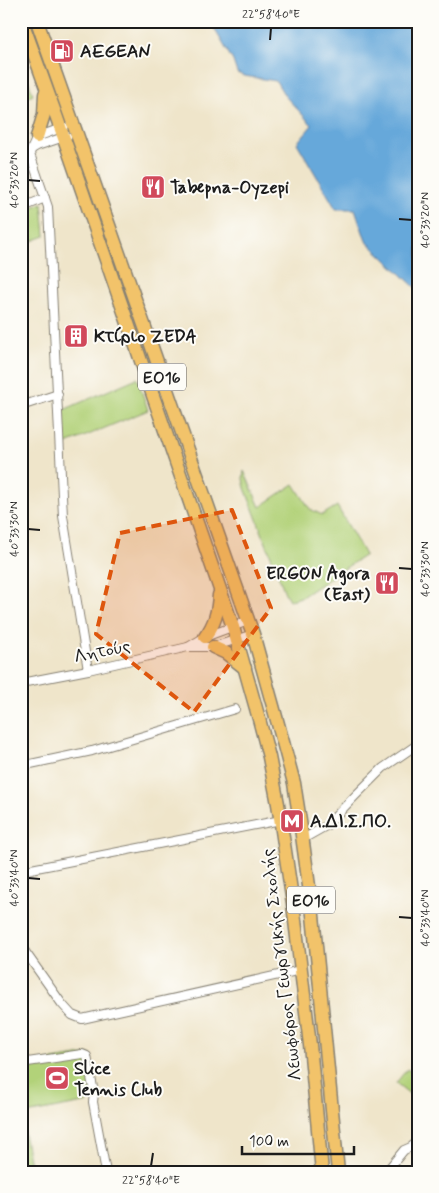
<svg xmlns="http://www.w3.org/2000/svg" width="439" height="1193" viewBox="0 0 439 1193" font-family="Mynerve,sans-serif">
	<rect width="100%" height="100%" fill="#fdfcf7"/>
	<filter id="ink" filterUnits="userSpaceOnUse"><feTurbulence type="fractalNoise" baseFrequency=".02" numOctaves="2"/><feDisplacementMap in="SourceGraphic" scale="10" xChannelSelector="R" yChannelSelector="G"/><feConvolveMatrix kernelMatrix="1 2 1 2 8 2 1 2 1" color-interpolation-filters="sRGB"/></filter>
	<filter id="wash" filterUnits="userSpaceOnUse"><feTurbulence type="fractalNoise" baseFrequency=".0096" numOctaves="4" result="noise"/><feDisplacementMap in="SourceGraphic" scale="20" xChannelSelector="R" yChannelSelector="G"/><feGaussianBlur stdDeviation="1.12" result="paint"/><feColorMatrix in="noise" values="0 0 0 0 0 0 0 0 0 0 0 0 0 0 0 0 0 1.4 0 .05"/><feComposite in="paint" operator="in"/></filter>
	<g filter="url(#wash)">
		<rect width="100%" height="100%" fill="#efe5ca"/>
		<g fill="#b2d279" stroke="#67774a">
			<path d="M21,60l12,34 -12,7z"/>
			<path d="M21,160l7,14 1,23 -8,3z"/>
			<path d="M42,203l3,33 -24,9v-33z"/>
			<path d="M137,378l11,32 -86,36 -1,-35z"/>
			<path d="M244,471l16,36 34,-23 16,25 12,6 15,-9 28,49 -62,41 -8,3 -6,1 -4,-7 -40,-105 -2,-9z"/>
			<path d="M90,1054l2,37 -3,11 -68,13v-50z"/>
			<path d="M407,1069l11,8v19l-2,3 -20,-16z"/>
			<path d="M21,1117l9,48 -9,2z"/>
		</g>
		<path fill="#66a8da" stroke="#41627b" d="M213,21h205v269l-52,-49 -11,-32h-19l-39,-66 15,-18 -27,-29 -9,-15 -32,-5 -7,-3 -4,-12 -19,-33z"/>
	</g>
	<g filter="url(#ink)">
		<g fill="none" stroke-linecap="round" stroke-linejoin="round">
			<defs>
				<g id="street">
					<path d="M64,127l-27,10 -6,13 -1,4 18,53 15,309 25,154"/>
					<path d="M32,149l5,-3 30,-10"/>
					<path d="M21,208l24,-10"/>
					<path d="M21,406l37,-12"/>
					<path d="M188,647l17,-10 43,-16"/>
					<path d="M21,683l67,-13 100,-23h25l40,-13"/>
					<path d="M21,766l71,-15 143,-42"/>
					<path d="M303,839l23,-13 29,-30 28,-28 35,-24"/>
					<path d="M21,871l260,-51"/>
					<path d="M21,946l41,58 10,11 10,4 219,-49"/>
					<path d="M21,1063l61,-9 5,2 7,37 -1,9 13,70"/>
					<path d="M386,1172l18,-22 7,-3 7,-6"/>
				</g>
				<g id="primary">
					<path d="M22,21l35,97 176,509 26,92 10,38 9,47 15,100 17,141 12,127"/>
					<path d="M37,21l216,613 30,108 11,41 6,38 13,94 25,257"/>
					<path d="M37,137l7,-23 1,-20"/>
					<path d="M205,637c10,-13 13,-26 14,-42"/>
					<path d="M213,647l13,6 19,15"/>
				</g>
			</defs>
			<use href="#street" stroke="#868073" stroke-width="10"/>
			<use href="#primary" stroke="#868073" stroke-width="15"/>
			<use href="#street" stroke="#fff" stroke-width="8"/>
			<use href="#primary" stroke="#f2c36a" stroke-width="12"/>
		</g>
	</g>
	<path fill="#de560d" fill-opacity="0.2" stroke="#de560d" stroke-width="4" stroke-dasharray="10 6" stroke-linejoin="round" d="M232,510l39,98 -77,104 -98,-78 24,-101z"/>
	<path fill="none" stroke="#1c1c1c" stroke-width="2" d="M270,40l1,-12M28,180l12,1M399,219l13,1M28,529l12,1M399,568l13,1M28,878l12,1M399,917l13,1M151,1166l2,-13"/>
	<defs>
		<symbol id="fuel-square" viewBox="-11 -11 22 22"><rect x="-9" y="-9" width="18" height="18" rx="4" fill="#d1495b" stroke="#fdfcf7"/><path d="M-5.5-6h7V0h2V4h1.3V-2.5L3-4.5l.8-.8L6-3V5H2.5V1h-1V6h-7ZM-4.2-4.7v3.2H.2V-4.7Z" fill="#fff"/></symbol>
		<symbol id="restaurant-square" viewBox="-11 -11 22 22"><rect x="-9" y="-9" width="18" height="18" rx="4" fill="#d1495b" stroke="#fdfcf7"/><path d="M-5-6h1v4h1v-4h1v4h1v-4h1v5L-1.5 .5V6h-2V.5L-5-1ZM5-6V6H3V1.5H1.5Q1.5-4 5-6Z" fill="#fff"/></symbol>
		<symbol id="building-square" viewBox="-11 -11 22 22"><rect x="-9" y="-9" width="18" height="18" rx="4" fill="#d1495b" stroke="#fdfcf7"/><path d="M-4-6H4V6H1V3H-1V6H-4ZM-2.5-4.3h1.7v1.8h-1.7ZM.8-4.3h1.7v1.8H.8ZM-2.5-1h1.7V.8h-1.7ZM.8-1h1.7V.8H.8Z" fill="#fff"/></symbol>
		<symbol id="metro-square" viewBox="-11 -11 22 22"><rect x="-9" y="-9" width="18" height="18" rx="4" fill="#d1495b" stroke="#fdfcf7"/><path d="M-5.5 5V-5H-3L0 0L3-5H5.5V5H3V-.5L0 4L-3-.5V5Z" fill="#fff"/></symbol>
		<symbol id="stadium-square" viewBox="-11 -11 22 22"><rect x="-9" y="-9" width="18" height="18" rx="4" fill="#d1495b" stroke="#fdfcf7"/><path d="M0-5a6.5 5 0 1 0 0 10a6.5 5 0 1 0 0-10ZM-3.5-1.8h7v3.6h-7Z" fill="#fff"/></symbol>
	</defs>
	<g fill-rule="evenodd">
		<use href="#fuel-square" x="48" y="37" width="28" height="28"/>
		<use href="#restaurant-square" x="139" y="173" width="28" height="28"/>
		<use href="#building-square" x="62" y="322" width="28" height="28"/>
		<use href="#restaurant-square" x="373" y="569" width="28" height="28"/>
		<use href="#metro-square" x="278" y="807" width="28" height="28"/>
		<use href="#stadium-square" x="43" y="1064" width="28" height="28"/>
	</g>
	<g text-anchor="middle" stroke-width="4" stroke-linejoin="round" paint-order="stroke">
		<g fill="#fdfcf7" stroke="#605f5e" stroke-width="1">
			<rect x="138" y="363.5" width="48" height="27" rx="4"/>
			<rect x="287" y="886.5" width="48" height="27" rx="4"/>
		</g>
		<g font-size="16" font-weight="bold" fill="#1c1c1c">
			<text x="162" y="383">ΕΟ16</text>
			<text x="311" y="906">ΕΟ16</text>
		</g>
		<g font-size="18" font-weight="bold" fill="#1c1c1c" stroke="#fdfcf7" text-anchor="start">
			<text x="80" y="57">AEGEAN</text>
			<text x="170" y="193">Tabepna-Oyzepi</text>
			<text x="94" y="342">Κτίριο ZEDA</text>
			<text x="370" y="579" text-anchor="end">ERGON Agora<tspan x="370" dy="21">(East)</tspan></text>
			<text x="310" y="827">Α.ΔΙ.Σ.ΠΟ.</text>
			<text x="74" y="1074">Slice<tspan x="74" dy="21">Tennis Club</tspan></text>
		</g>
		<g font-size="18" fill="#1c1c1c" stroke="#fdfcf7">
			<text transform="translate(102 651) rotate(-12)" y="6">Λητούς</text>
			<text transform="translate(281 965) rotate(-97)" y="6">Λεωφόρος Γεωργικής Σχολής</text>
		</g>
	</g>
	<rect width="439" height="1193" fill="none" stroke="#fdfcf7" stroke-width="55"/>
	<path d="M242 1146v8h112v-8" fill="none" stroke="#1c1c1c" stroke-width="2.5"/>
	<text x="249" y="1146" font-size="15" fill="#1c1c1c" stroke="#fdfcf7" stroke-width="4" paint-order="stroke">100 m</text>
	<rect x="28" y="28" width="384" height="1138" fill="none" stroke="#1c1c1c" stroke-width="2"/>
	<g font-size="12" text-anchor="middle" fill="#1c1c1c">
		<text x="271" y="18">22°58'40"E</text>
		<text transform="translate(14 180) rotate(-90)" y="4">40°33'20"N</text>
		<text transform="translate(425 220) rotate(-90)" y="4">40°33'20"N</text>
		<text transform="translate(14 529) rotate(-90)" y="4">40°33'30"N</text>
		<text transform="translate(425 569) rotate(-90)" y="4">40°33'30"N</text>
		<text transform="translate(14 878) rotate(-90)" y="4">40°33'40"N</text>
		<text transform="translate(425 918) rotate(-90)" y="4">40°33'40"N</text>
		<text x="151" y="1184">22°58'40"E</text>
	</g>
</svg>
